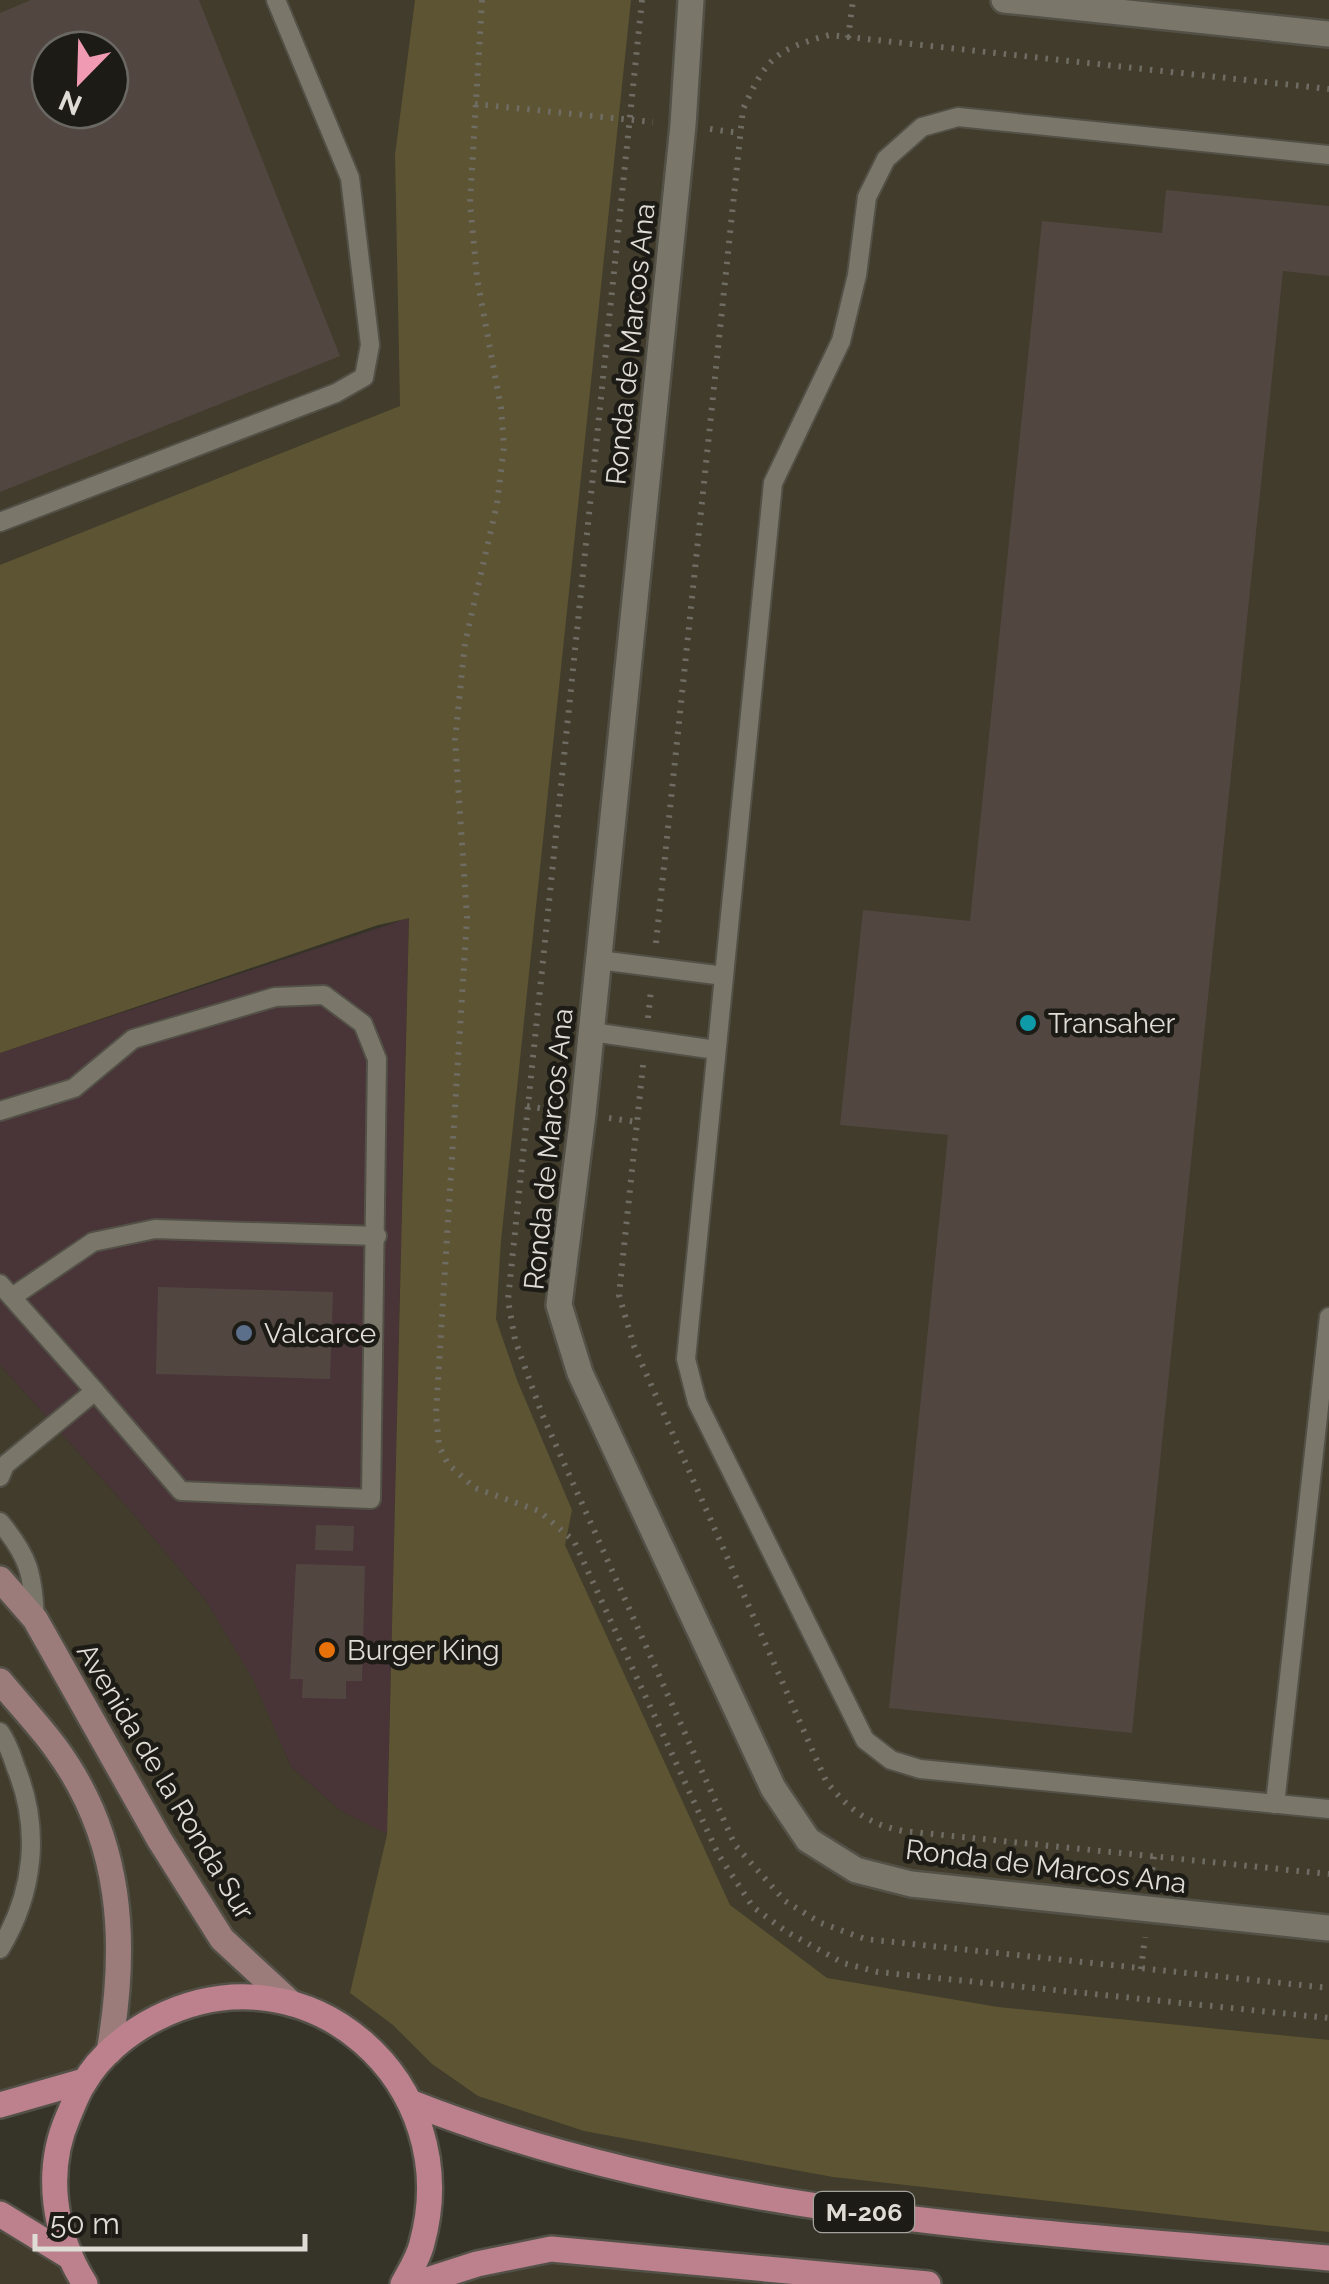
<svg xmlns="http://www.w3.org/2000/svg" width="1329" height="2284" viewBox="0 0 1329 2284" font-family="Raleway,sans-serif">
	<rect width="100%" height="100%" fill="#363328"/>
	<path fill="#493438" d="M409,918l-4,161 -18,756 -46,-24 -50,-44 -38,-87 -47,-79 -71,-85 -135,-151v-312z"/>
	<g fill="#413c2b" fill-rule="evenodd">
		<path d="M0,0h1329v2258l-537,-54 -380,-101 -16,-27 -105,-73 -117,7 -90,71 -84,24v-740l135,151 71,85 47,78 38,88 50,44 46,23 22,-915 -31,6 -378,128zM50,50h60v60h-60z"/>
		<path d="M0,2214l85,70h-85z"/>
		<path d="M551,2249l377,35h-513z"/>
	</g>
	<path fill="#5d5433" d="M415,0h216l-130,1241 -5,78 21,61 55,130 -7,35 165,360 97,73 171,29 331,33v192l-496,-55 -249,-46 -106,-35 -46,-32 -39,-39 -43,-32 37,-158 22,-917 -31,7 -378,128v-488l400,-159 -5,-251z"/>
	<g fill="#524740" fill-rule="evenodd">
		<path d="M31,0h168l141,356 -340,136v-479zM50,50h60v60h-60z"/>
		<path d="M1166,190l163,16v70l-46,-5 -151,1462 -243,-25 59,-573 -108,-10 23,-215 107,11 72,-700 120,12z"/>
		<path d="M158,1287l175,5 -3,87 -174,-5z"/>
		<path d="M316,1525l38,1 -1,25 -38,-1z"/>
		<path d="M296,1564l69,2 -3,115h-16v18l-44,-1 1,-19h-13z"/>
	</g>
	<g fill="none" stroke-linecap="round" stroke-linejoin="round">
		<defs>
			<g id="service">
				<path d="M1329,155l-371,-38 -36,10 -36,32 -19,38 -10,78 -16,66 -68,142 -87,876 11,43 168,338 26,20 29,9 409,40"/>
				<path d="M0,522l336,-129 28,-16 6,-32 -20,-167 -74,-178"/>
				<path d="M599,960l125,16"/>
				<path d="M592,1032l124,18"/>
				<path d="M0,1111l74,-23 59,-49 142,-42 49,-2 39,29 14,35 -6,440 -190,-8 -86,-100"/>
				<path d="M0,1284l95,107 -90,74 -5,12"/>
				<path d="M12,1297l81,-55 62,-13 222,7"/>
				<path d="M0,1522c29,35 33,52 35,97"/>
				<path d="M0,1732c8,11 12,24 16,36 25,61 18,125 -16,181"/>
				<path d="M1275,1804l54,-487"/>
			</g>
			<g id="minor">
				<path d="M691,0l-8,125 -100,989 -24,191 21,68 193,415 35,52 48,30 55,14 418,44"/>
				<path d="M1004,0l325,34"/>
			</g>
			<g id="secondary">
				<path d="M0,1579l35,40 124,220 63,100 69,64"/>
				<path d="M0,1681c18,22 38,43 55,66 68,92 73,196 54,305"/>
			</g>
			<g id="primary">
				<path d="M412,2103c292,115 608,126 917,155"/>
				<path d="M0,2105l84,-24"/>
				<path d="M0,2214l67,41"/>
				<path d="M85,2284c-31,-49 -41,-112 -17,-167 5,-11 9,-24 16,-34 16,-28 45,-51 73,-65 151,-76 309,65 265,225 -3,14 -12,28 -19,41"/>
				<path d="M415,2284l62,-20 74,-15 377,35"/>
			</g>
		</defs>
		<use href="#service" stroke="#535147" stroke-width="22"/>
		<use href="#minor" stroke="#535147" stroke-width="30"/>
		<use href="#secondary" stroke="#535147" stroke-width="30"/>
		<use href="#primary" stroke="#535147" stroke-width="30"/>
		<g stroke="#6f6c63" stroke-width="6" stroke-dasharray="2.5 8" stroke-linecap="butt">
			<path d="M482,0l-12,203 7,75 24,130 3,38 -7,58 -32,139 -10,97 12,177 -31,496 3,33 9,18 27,24 64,23 35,30 144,313 35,53 34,25 56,31 35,9 451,46"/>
			<path d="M642,0l-134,1300 7,40 27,74 193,431 50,56 36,22 44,16 464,49"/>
			<path d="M848,38l5,-38"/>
			<path d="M475,104l178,18"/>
			<path d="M710,129l30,4"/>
			<path d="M656,943l87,-834c24,-51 31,-59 86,-74l500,54"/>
			<path d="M648,1018l3,-28"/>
			<path d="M643,1065l-24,230 15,51 192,435c22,28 42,43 77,50l426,43"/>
			<path d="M527,1106l30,5"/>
			<path d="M609,1118l28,4"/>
			<path d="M1151,1880l3,-24"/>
			<path d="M1141,1969l4,-32"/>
		</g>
		<use href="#service" stroke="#7a776a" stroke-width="18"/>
		<use href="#minor" stroke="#7a776a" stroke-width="25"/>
		<use href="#secondary" stroke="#9b7c7b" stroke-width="25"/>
		<use href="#primary" stroke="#bc818c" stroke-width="25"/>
	</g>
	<circle fill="#0f9aa8" stroke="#1c1b16" stroke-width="4" cx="1028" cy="1023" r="10"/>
	<circle fill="#5c6f8a" stroke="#1c1b16" stroke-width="4" cx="244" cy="1333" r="10"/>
	<circle fill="#e8710a" stroke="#1c1b16" stroke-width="4" cx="327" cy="1650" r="10"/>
	<g text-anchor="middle" stroke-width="9" stroke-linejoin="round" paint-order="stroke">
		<rect fill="#1c1b16" stroke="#a4a29c" stroke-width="2.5" x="814" y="2192" width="100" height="40" rx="8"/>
		<g font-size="25" font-weight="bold" fill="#dedcd5">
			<text x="864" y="2221">M-206</text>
		</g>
		<g font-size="28" fill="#dedcd5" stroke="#1c1b16">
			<text transform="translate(630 344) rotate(-84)" y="10">Ronda de Marcos Ana</text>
			<text transform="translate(548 1149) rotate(-84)" y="10">Ronda de Marcos Ana</text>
			<text transform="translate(166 1781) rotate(59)" y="10">Avenida de la Ronda Sur</text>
			<text transform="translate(1046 1866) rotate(7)" y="10">Ronda de Marcos Ana</text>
		</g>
		<g font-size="28" fill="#dedcd5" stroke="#1c1b16" text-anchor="start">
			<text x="1048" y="1033">Transaher</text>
			<text x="264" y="1343">Valcarce</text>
			<text x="347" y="1660">Burger King</text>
		</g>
	</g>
	<g transform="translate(80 80) rotate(203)"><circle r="48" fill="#1c1b16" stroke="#6a6862" stroke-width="2.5"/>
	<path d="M0-8L18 38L0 25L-18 38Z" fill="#f19ab3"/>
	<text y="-15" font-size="28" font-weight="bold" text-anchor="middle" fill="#dedcd5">N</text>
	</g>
	<path d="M35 2234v15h270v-15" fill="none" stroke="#dedcd5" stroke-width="5"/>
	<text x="50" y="2234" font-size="30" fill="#dedcd5" stroke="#1c1b16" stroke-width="8" paint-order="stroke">50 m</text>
</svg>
